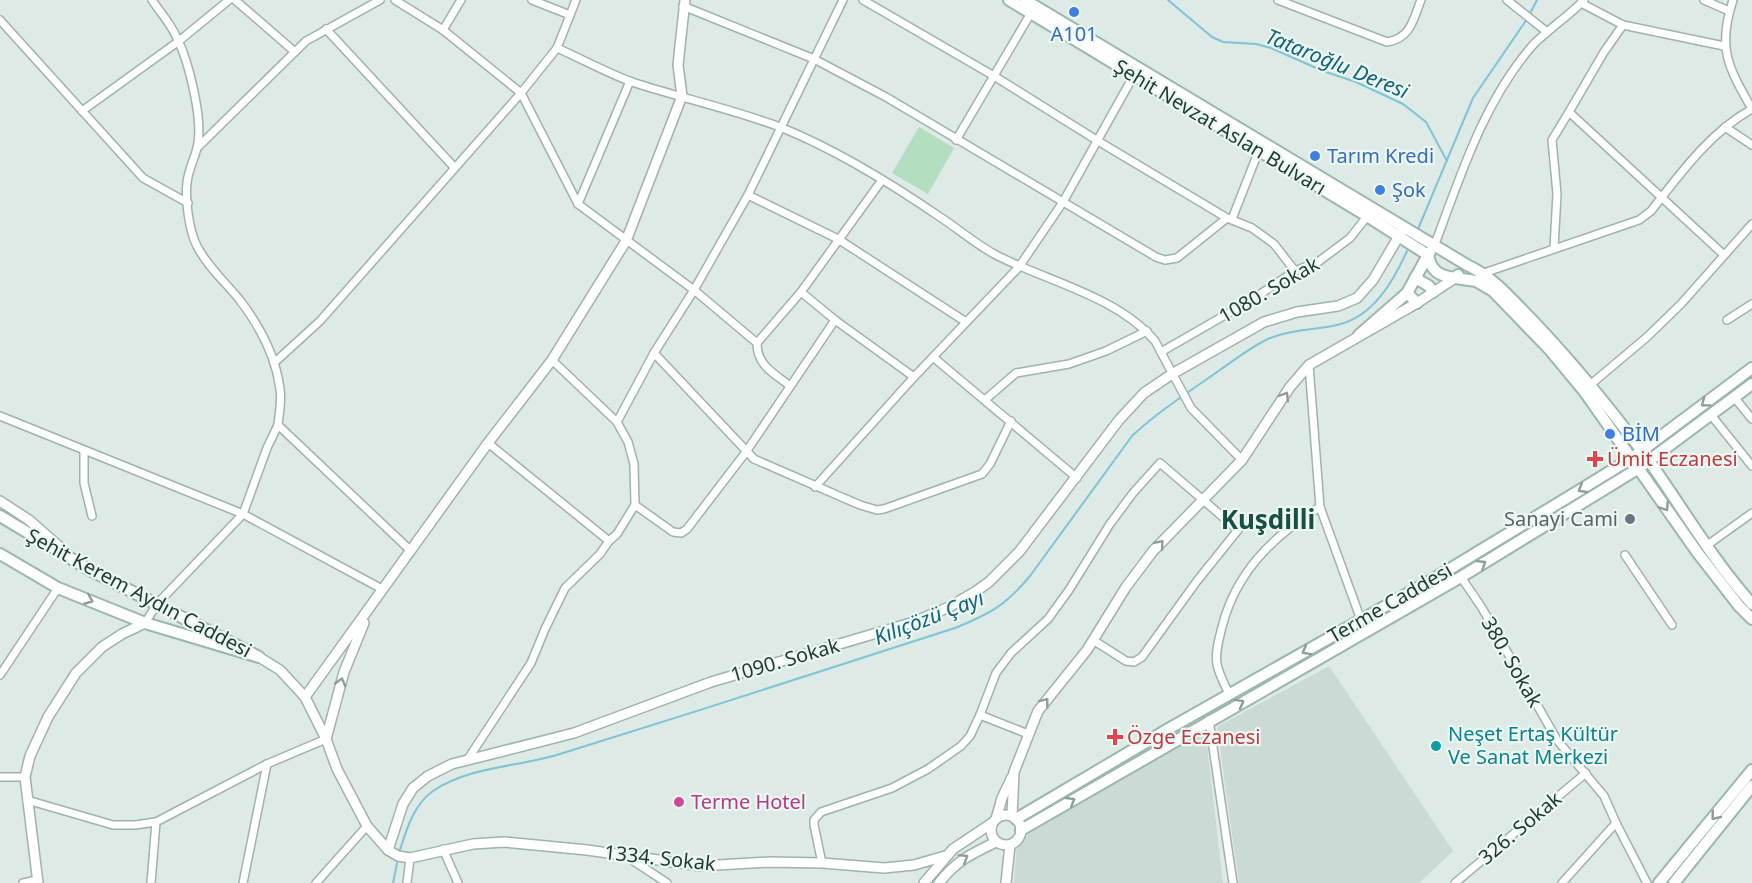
<svg xmlns="http://www.w3.org/2000/svg" width="1752" height="883" viewBox="0 0 1752 883" font-family="'Noto Sans',sans-serif">
	<rect width="100%" height="100%" fill="#ddeae5"/>
	<g fill="#cbdad4">
		<path d="M1329,666l124,185 -34,32h-180l-22,-156z"/>
		<path d="M1205,728l18,155h-209l3,-40 15,-11z"/>
	</g>
	<path fill="#b3dec0" d="M919,127l35,21 -26,46 -36,-21z"/>
	<g fill="none" stroke-linecap="round" stroke-linejoin="round">
		<g stroke="#7fc4d5" stroke-width="2">
			<path d="M1168,0l44,37 11,5 33,2 15,4 52,23 33,11 47,22 23,18 21,39"/>
			<path d="M1418,229l55,-131 54,-79 10,-19"/>
			<path d="M399,853c7,-22 14,-48 34,-62 37,-25 86,-24 127,-37 132,-41 263,-83 395,-126 35,-14 51,-23 75,-52l102,-140c27,-25 58,-45 88,-66 16,-11 32,-24 50,-32 22,-9 45,-8 67,-13 36,-8 56,-43 70,-74"/>
			<path d="M393,883l5,-24"/>
		</g>
		<defs>
			<g id="minor">
				<path d="M152,0c8,12 19,24 25,38 12,24 27,84 20,110 -3,12 -9,23 -10,35 -2,16 2,48 10,63 10,20 28,36 42,53 20,26 37,58 41,90 2,11 -1,25 -2,36l133,126"/>
				<path d="M235,0l60,52"/>
				<path d="M395,0l48,30 78,63 57,111 116,86 63,53c0,23 17,30 33,43"/>
				<path d="M532,0l38,15"/>
				<path d="M863,0l131,76 104,65 129,77 25,10 22,16 21,27"/>
				<path d="M1278,0l109,42c24,-4 26,-22 34,-42"/>
				<path d="M1507,0l40,32"/>
				<path d="M1704,0l25,11"/>
				<path d="M1733,0c-16,48 -5,67 19,109"/>
				<path d="M1581,3l42,22 101,21"/>
				<path d="M683,6l131,53 72,38 270,160 9,3 12,-2 50,-40"/>
				<path d="M0,20l143,158 45,25"/>
				<path d="M1623,25l-19,27 -35,60 155,143"/>
				<path d="M326,29l128,138"/>
				<path d="M443,30l18,-30"/>
				<path d="M557,48c25,11 50,25 75,34 49,16 100,27 148,45 55,22 115,59 163,92 18,12 34,26 53,36 50,26 121,41 159,86l36,67 51,52"/>
				<path d="M82,111l97,-70 50,-41"/>
				<path d="M1725,127l27,18"/>
				<path d="M956,140l75,-127"/>
				<path d="M197,148l109,-107 74,-41"/>
				<path d="M748,195l90,44 128,83"/>
				<path d="M578,204l52,-123"/>
				<path d="M1232,219l27,-69"/>
				<path d="M1435,244c26,-69 48,-141 97,-198 16,-17 36,-29 52,-46"/>
				<path d="M1554,248l3,-54 -5,-54 17,-28"/>
				<path d="M1484,273l155,-53 12,-9c29,-37 59,-79 101,-102"/>
				<path d="M801,292l34,28 79,57"/>
				<path d="M1727,320l25,-16"/>
				<path d="M757,343l44,-51 81,-112"/>
				<path d="M1161,352l92,-53 42,-28 23,-9 32,-24 19,-24"/>
				<path d="M654,353l100,106 106,46 17,5 7,-1 98,-35 8,-10 21,-43"/>
				<path d="M933,357l144,121"/>
				<path d="M552,360l65,62 11,20 6,22 1,41 38,27 8,1 6,-4 59,-77 89,-132"/>
				<path d="M274,363l46,-42 201,-228 36,-45 19,-48"/>
				<path d="M1309,365l11,142 41,113"/>
				<path d="M1590,385l57,-48 34,-33 71,-80"/>
				<path d="M1734,397l18,22"/>
				<path d="M986,399l30,-26 53,-9 37,-13 41,-20"/>
				<path d="M1711,415l41,51"/>
				<path d="M0,416l243,98 139,75"/>
				<path d="M617,422l37,-69 40,-63 54,-95 95,-195"/>
				<path d="M488,443l121,98 8,-7 18,-29"/>
				<path d="M84,451v32l8,33"/>
				<path d="M815,487l99,-110 105,-110 44,-65 71,-127"/>
				<path d="M1706,546l46,-33"/>
				<path d="M1625,555l47,70"/>
				<path d="M1461,577l21,31 75,132 47,56 12,27 31,60"/>
				<path d="M145,623l12,-19 86,-90 24,-66 11,-23"/>
				<path d="M0,675l58,-87"/>
				<path d="M1229,694c-4,-9 -10,-19 -12,-30 -2,-12 2,-25 5,-37 14,-55 51,-91 98,-120"/>
				<path d="M980,715l16,-42 15,-20 37,-34 21,-29 41,-66 23,-31 27,-30 78,67 -41,51 -55,76 -8,5 -8,-1 -33,-21"/>
				<path d="M1209,720l24,163"/>
				<path d="M468,759l63,-96 14,-34 20,-41 35,-34 9,-13"/>
				<path d="M0,777h25"/>
				<path d="M27,800l86,25h22l21,-3 111,-58 59,-25"/>
				<path d="M443,849l15,34"/>
				<path d="M629,858l38,25"/>
				<path d="M822,863l-8,-38v-5l7,-8 71,-24 36,-19 33,-23 9,-10 10,-21 48,19"/>
				<path d="M23,883l14,-3"/>
				<path d="M151,883l5,-61"/>
				<path d="M243,883l24,-119"/>
				<path d="M316,883l51,-57"/>
				<path d="M407,883l3,-25"/>
				<path d="M1455,883l131,-110"/>
				<path d="M1562,883l54,-60"/>
			</g>
			<g id="tertiary">
				<path d="M0,501l29,19 33,29"/>
				<path d="M259,657l21,13 25,27 21,42 11,30 30,57 21,24 10,6 12,2 63,-14 31,-2 83,8 114,16 69,-4 52,1 62,5 30,-3 31,-9"/>
				<path d="M305,697l183,-254 64,-83 74,-119 56,-145 -4,-31 7,-65"/>
				<path d="M326,739l18,-67 20,-49"/>
				<circle cx="1006" cy="830" r="15"/>
				<path d="M1012,816l2,-44 24,-61 49,-61 39,-63 27,-36 89,-91 48,-73 19,-22 108,-62 38,-25"/>
				<path d="M996,819l6,-21 10,-21"/>
				<path d="M388,850l15,-46 10,-16 15,-12 24,-12 122,-31 137,-51 203,-60 35,-15 26,-15 14,-10 30,-30 100,-132 25,-27 28,-19 92,-52 33,-10 41,-6 19,-8 16,-18 29,-49"/>
				<path d="M38,883l-13,-106 5,-21 18,-39 28,-44 26,-26 20,-13 23,-11"/>
				<path d="M924,883l29,-34 39,-26"/>
				<path d="M939,883c17,-22 32,-29 57,-41"/>
				<path d="M1006,883l4,-38"/>
			</g>
			<g id="secondary">
				<path d="M1009,0l358,216 61,39 -21,38 -48,42"/>
				<path d="M1025,0l442,265c28,13 45,35 66,56 39,41 75,85 109,130 37,51 68,106 110,153"/>
				<path d="M1430,252l-2,3c3,16 11,21 27,23l3,-3"/>
				<path d="M1415,278l14,8 4,6"/>
				<path d="M1455,278l21,3 17,10 57,59 34,41 113,161 42,54 13,13"/>
				<path d="M1407,293l10,10"/>
				<path d="M0,516l90,54 169,87 -114,-34 -87,-35 -58,-34"/>
				<path d="M1016,819l154,-91 265,-150 145,-88 52,-32 120,-90"/>
				<path d="M1021,830l440,-253 178,-109 113,-84"/>
				<path d="M1659,883l93,-113"/>
				<path d="M1674,883l78,-97"/>
			</g>
		</defs>
		<use href="#minor" stroke="#a0b2ac" stroke-width="10"/>
		<use href="#tertiary" stroke="#a0b2ac" stroke-width="12"/>
		<use href="#secondary" stroke="#9bb7ae" stroke-width="14"/>
		<use href="#minor" stroke="#fff" stroke-width="7"/>
		<use href="#tertiary" stroke="#fff" stroke-width="9"/>
		<use href="#secondary" stroke="#fff" stroke-width="10"/>
	</g>
	<defs><path id="oneway-chevron" d="M-2-3.5L2.5 0L-2 3.5" fill="none" stroke-width="1.6" stroke-linecap="round" stroke-linejoin="round" transform="scale(1.5)"/></defs>
	<g stroke="#8e9d9a">
		<use href="#oneway-chevron" transform="translate(1285 396) rotate(-58)"/>
		<use href="#oneway-chevron" transform="translate(1705 403) rotate(143)"/>
		<use href="#oneway-chevron" transform="translate(1582 489) rotate(149)"/>
		<use href="#oneway-chevron" transform="translate(1665 507) rotate(56)"/>
		<use href="#oneway-chevron" transform="translate(1160 544) rotate(-49)"/>
		<use href="#oneway-chevron" transform="translate(1482 564) rotate(-32)"/>
		<use href="#oneway-chevron" transform="translate(89 600) rotate(22)"/>
		<use href="#oneway-chevron" transform="translate(1306 651) rotate(151)"/>
		<use href="#oneway-chevron" transform="translate(341 682) rotate(-75)"/>
		<use href="#oneway-chevron" transform="translate(1045 702) rotate(-52)"/>
		<use href="#oneway-chevron" transform="translate(1240 703) rotate(-29)"/>
		<use href="#oneway-chevron" transform="translate(1071 801) rotate(-31)"/>
		<use href="#oneway-chevron" transform="translate(1715 816) rotate(129)"/>
		<use href="#oneway-chevron" transform="translate(964 858) rotate(-32)"/>
	</g>
	<g fill="#3f7fe0" stroke="#edf7f2" stroke-width="2">
		<circle cx="1074" cy="12" r="6"/>
		<circle cx="1315" cy="156" r="6"/>
		<circle cx="1380" cy="190" r="6"/>
		<circle cx="1610" cy="434" r="6"/>
	</g>
	<g fill="#e0444e" stroke="#edf7f2" stroke-width="2">
		<path d="M1592 450h6v6h6v6h-6v6h-6v-6h-6v-6h6z"/>
		<path d="M1112 728h6v6h6v6h-6v6h-6v-6h-6v-6h6z"/>
	</g>
	<circle fill="#6b7280" stroke="#edf7f2" stroke-width="2" cx="1630" cy="519" r="6"/>
	<circle fill="#0f9aa8" stroke="#edf7f2" stroke-width="2" cx="1436" cy="746" r="6"/>
	<circle fill="#d1479c" stroke="#edf7f2" stroke-width="2" cx="679" cy="802" r="6"/>
	<g text-anchor="middle" stroke-width="4.5" stroke-linejoin="round" paint-order="stroke">
		<g font-size="20" fill="#366cbe" stroke="#edf7f2" text-anchor="start">
			<text x="1074" y="41" text-anchor="middle">A101</text>
			<text x="1327" y="163">Tarım Kredi</text>
			<text x="1392" y="197">Şok</text>
			<text x="1622" y="441">BİM</text>
		</g>
		<g font-size="20" fill="#1d3b34" stroke="#edf7f2">
			<text transform="translate(1220 127) rotate(31)" y="7">Şehit Nevzat Aslan Bulvarı</text>
			<text transform="translate(1269 290) rotate(-30)" y="7">1080. Sokak</text>
			<text transform="translate(139 593) rotate(28)" y="7">Şehit Kerem Aydın Caddesi</text>
			<text transform="translate(1390 603) rotate(-30)" y="7">Terme Caddesi</text>
			<text transform="translate(785 660) rotate(-16)" y="7">1090. Sokak</text>
			<text transform="translate(1512 662) rotate(60)" y="7">380. Sokak</text>
			<text transform="translate(1520 828) rotate(-40)" y="7">326. Sokak</text>
			<text transform="translate(660 858) rotate(6)" y="7">1334. Sokak</text>
		</g>
		<g font-size="20" fill="#be3a42" stroke="#edf7f2" text-anchor="start">
			<text x="1607" y="466">Ümit Eczanesi</text>
			<text x="1127" y="744">Özge Eczanesi</text>
		</g>
		<g font-size="20" fill="#5b616d" stroke="#edf7f2" text-anchor="end">
			<text x="1618" y="526">Sanayi Cami</text>
		</g>
		<g font-size="20" fill="#0d838f" stroke="#edf7f2" text-anchor="start">
			<text x="1448" y="741">Neşet Ertaş Kültür<tspan x="1448" dy="23">Ve Sanat Merkezi</tspan></text>
		</g>
		<g font-size="20" fill="#b23c85" stroke="#edf7f2" text-anchor="start">
			<text x="691" y="809">Terme Hotel</text>
		</g>
		<g font-size="21" font-style="italic" fill="#13657b" stroke="#edf7f2">
			<text transform="translate(1337 64) rotate(22)" y="7">Tataroğlu Deresi</text>
			<text transform="translate(929 618) rotate(-21)" y="7">Kılıçözü Çayı</text>
		</g>
		<g font-size="26" font-weight="bold" fill="#184e43" stroke="#edf7f2">
			<text x="1268" y="529">Kuşdilli</text>
		</g>
	</g>
</svg>
